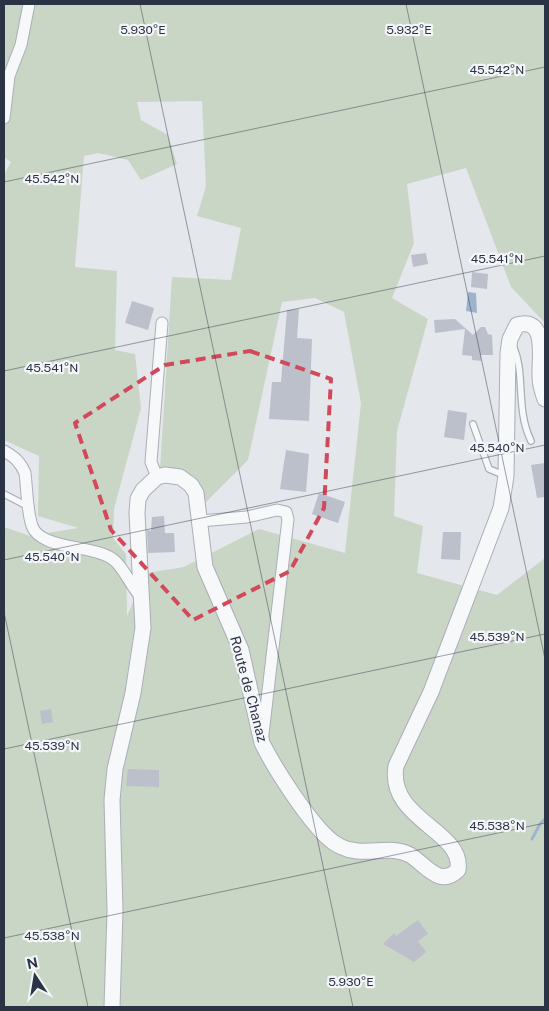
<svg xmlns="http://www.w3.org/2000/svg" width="549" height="1011" viewBox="0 0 549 1011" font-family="'Public Sans',sans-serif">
	<rect width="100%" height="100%" fill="#e4e7ec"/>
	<path fill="#c9d6c5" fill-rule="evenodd" d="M4,4h541v319l-34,-36 -45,-119 -59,16 7,59 -22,55 36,21 -31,112 -3,85 29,10 -6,47 80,22 48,-37v449h-541v-480l26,9 48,-8 -40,-12 1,-60 -35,-16v-265l7,-13 -7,-5zM202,101l4,85 -9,30 44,12 -10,52 -59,-3 -12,192 34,7 11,27 43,-43 34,-158 33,-4 29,14 17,91 -16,150 -86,-24 -75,38 -38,6 -19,43 -1,-62 -13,-16 1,-29 27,-101 -6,-54 -20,-4 2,-79 -42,-4 9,-111 14,-3 30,7 13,20 36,-16 -9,-29 -27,-15 -4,-18z"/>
	<path fill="#9fb4cc" d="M468,292l8,1 1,20 -11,-2z"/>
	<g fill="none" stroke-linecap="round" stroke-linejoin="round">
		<path stroke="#9fb4cc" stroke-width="3" d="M532,839l8,-15 5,-5"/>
	</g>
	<g fill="#bbc0ca">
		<path d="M426,253l2,11 -15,3 -2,-12z"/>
		<path d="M472,272l16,2 -1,15 -16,-2z"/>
		<path d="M132,301l22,7 -6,22 -23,-7z"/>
		<path d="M299,309l-2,29 15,1 -3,82 -40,-2 3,-37h9l6,-72z"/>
		<path d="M455,319l18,16 8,-8h4l3,7 4,1 1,20h-12v6l-9,-1v-4l-10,-1 3,-26 -30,4 -1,-13z"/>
		<path d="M448,410l19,3 -3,27 -20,-3z"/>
		<path d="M286,450l23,4 -3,38 -26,-3z"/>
		<path d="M545,463v34l-8,1 -6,-33z"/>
		<path d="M319,493l26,9 -7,21 -26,-9z"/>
		<path d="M164,516l1,17h9l1,19 -27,1 -1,-23 4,1 1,-14z"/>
		<path d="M443,532h18l-1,28 -19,-1z"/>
		<path d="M51,709l2,13 -11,2 -2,-13z"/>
		<path d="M128,769l31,1v17l-33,-1z"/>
		<path d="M418,920l10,14 -10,7 8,11 -12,10 -31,-18 11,-11 2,3z"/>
	</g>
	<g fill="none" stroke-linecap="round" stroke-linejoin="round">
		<defs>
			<g id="service">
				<path d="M513,346c13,27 2,62 18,95"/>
				<path d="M473,424l16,45 17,7"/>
				<path d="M4,494l25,13"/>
			</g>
			<g id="minor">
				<path d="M4,118l5,-42 12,-31 8,-41"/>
				<path d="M4,451c11,6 16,11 21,22 2,16 2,38 7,53 9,25 65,18 83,35 11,10 16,26 27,37"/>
				<path d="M157,477l-6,-15 11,-139"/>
				<path d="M200,521l47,-4 30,-7 9,2 2,7 -25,215"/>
			</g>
			<path id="tertiary" d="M112,1007l3,-96 -3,-111 3,-31 18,-76 10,-65 -6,-115 1,-14 5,-9 14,-13 8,-2 15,2 11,8 5,8 9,74 36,83 21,93c13,26 44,74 65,94 8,8 19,13 30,14 18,2 37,-5 53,4 16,10 29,33 48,15 6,-40 -71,-50 -62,-104l35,-74 70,-184 5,-32 2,-123 2,-14 7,-14c31,-9 22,34 23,51 0,8 2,15 5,23"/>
		</defs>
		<use href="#service" stroke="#a9aeb7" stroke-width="8"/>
		<use href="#minor" stroke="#a9aeb7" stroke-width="13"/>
		<use href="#tertiary" stroke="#a9aeb7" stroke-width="17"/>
		<use href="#service" stroke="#f7f8fa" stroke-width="5.5"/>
		<use href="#minor" stroke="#f7f8fa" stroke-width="11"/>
		<use href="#tertiary" stroke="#f7f8fa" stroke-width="15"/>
	</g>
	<path fill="none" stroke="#d1495b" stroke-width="4" stroke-dasharray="10 6" stroke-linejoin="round" d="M250,351l81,28 -7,129 -34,63 -97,49 -82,-90 -36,-107 90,-58z"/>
	<path fill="none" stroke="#2b3445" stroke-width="1" stroke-opacity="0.45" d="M140,4l213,1003M406,4l139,655M4,182l541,-115M4,371l541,-115M4,560l541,-115M4,612l84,395M4,749l541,-115M4,938l541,-115"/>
	<g text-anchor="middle" stroke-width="4.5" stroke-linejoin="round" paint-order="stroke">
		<g font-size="14" fill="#2b3445" stroke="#f4f6f9">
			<text transform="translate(249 689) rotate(75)" y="5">Route de Chanaz</text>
		</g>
	</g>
	<g font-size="12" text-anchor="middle" fill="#2b3445" stroke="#f4f6f9" stroke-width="4.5" stroke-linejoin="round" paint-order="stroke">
		<text x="143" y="34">5.930°E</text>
		<text x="409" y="34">5.932°E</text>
		<text x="497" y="74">45.542°N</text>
		<text x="52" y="183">45.542°N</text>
		<text x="497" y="263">45.541°N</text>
		<text x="52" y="372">45.541°N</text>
		<text x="497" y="452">45.540°N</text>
		<text x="52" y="561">45.540°N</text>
		<text x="497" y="641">45.539°N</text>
		<text x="52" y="750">45.539°N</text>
		<text x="497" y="830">45.538°N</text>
		<text x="52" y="940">45.538°N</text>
		<text x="351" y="986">5.930°E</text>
	</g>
	<rect width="549" height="1011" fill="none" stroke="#2b3445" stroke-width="10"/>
	<g transform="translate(35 976) rotate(348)" stroke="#f4f6f9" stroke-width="4" paint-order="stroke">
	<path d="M0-4L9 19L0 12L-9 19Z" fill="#2b3445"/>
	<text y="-8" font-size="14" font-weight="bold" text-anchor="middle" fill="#2b3445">N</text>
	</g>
</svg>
